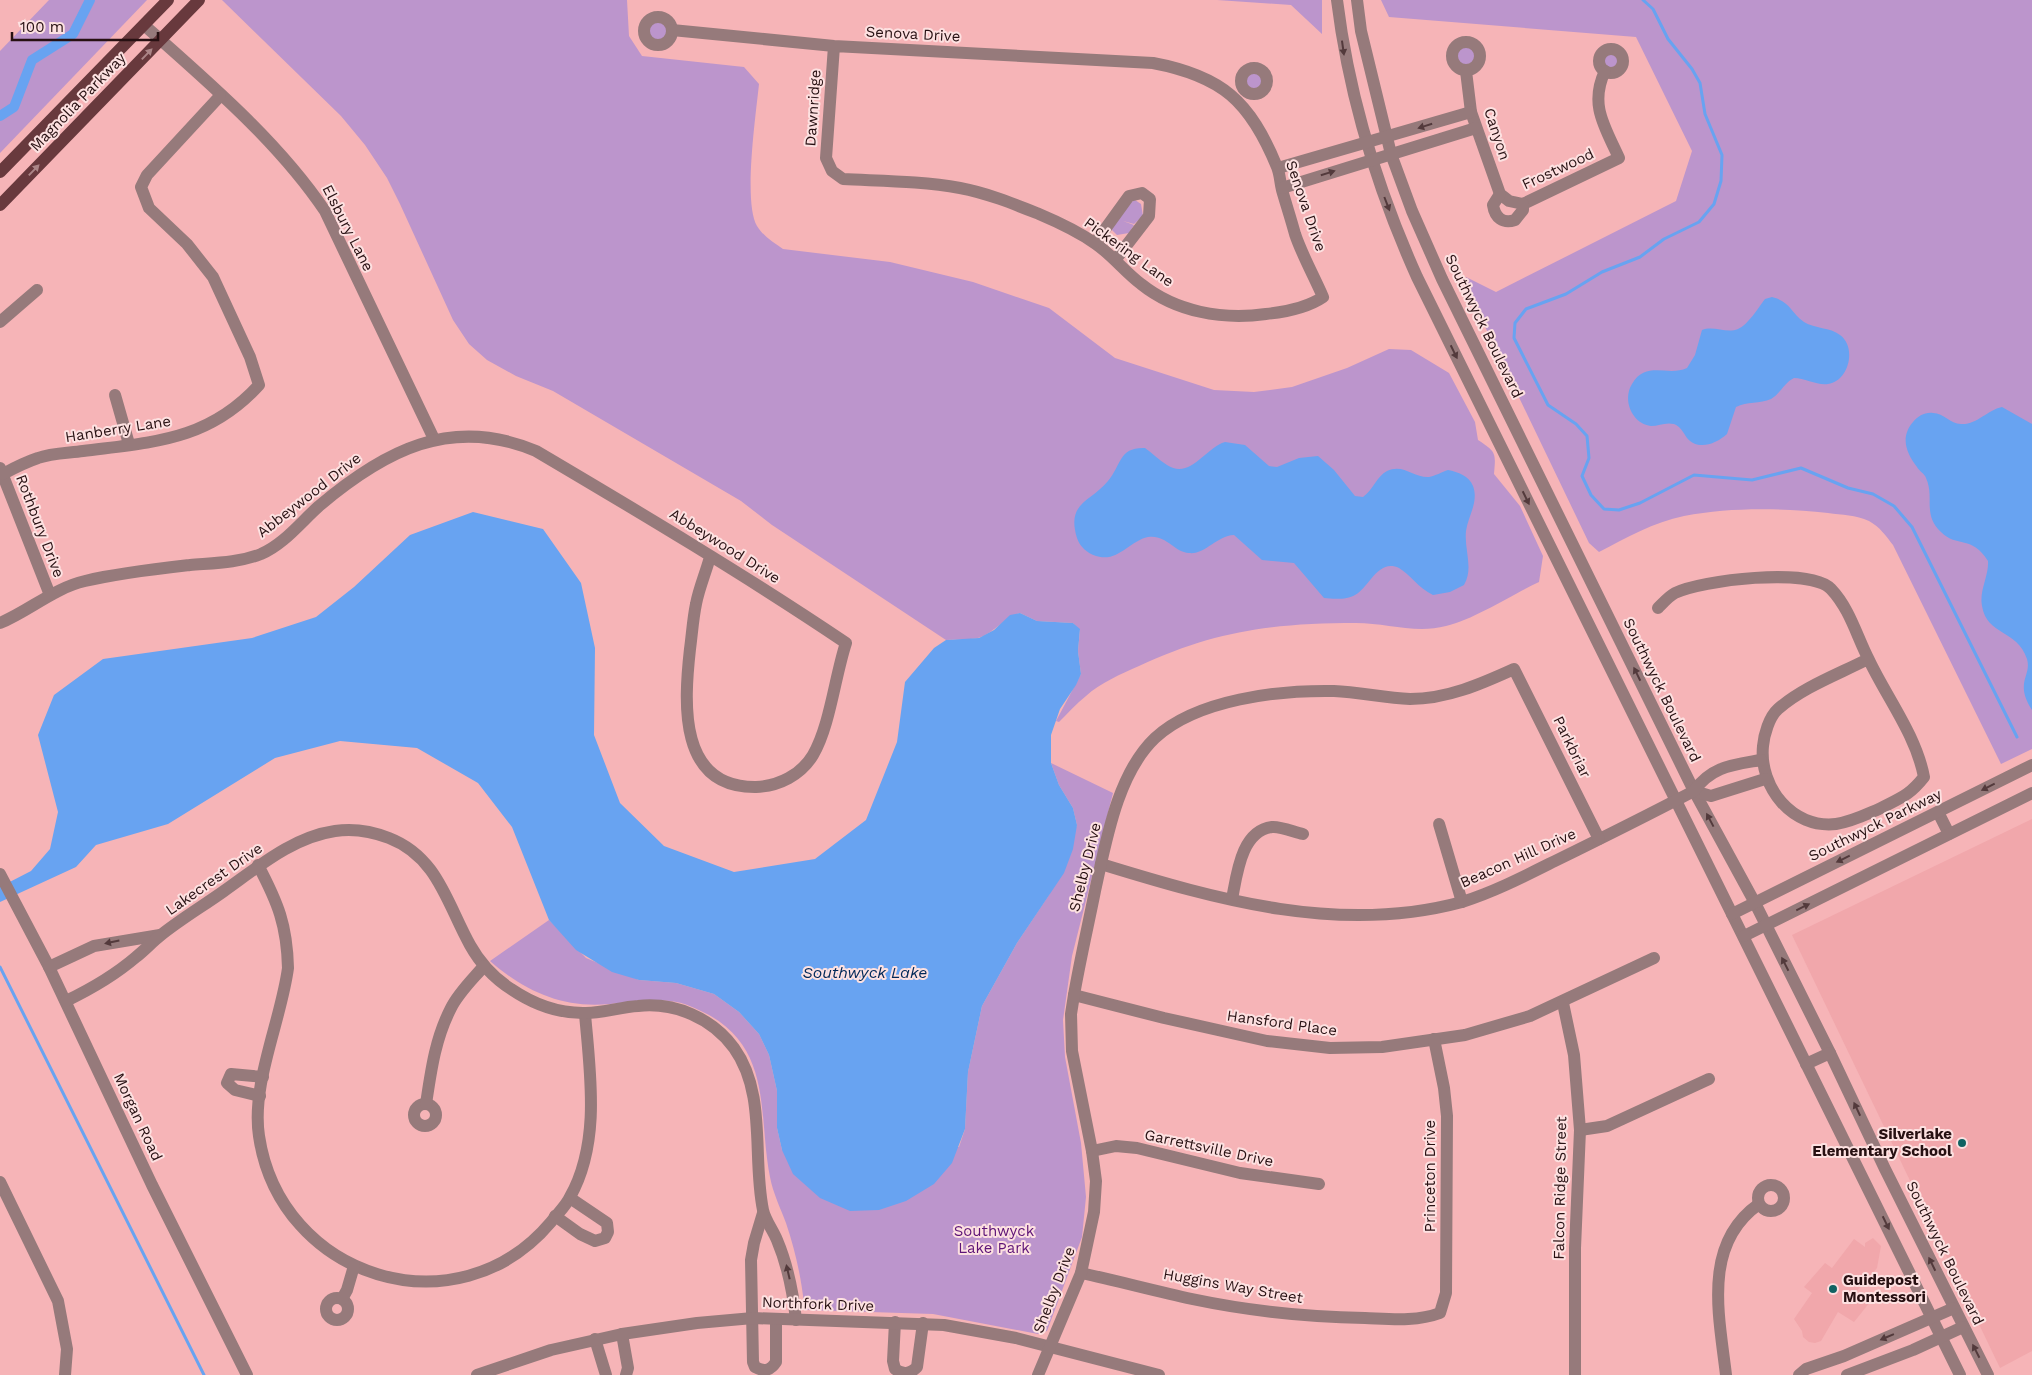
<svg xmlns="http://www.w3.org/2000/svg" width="2032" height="1375" viewBox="0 0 2032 1375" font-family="'Work Sans',sans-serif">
	<rect width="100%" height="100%" fill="#f6b4b7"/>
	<g fill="#f1a7ab">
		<path d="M2032,819v532l-32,17 -208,-433z"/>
		<path d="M1873,1238l8,8 -4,22 -20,23 13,11 -16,20 -16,-10 -17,29 -6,2 -6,-1 -6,-5 -1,-6 -8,-12 18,-26 -8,-6 21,-24 7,5 22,-29 11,8v-4z"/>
	</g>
	<g fill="#bc95cc">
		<path d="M49,0h98l-147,153v-102z"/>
		<path d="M222,0h405l2,36 13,20 102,11 15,17c-3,30 -16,119 -2,142 6,10 17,17 26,23l107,13 83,20 76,26 66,50 99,32 40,2 38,-5 55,-19 42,-19 22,1 38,23 26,49 3,18c18,12 18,12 16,34l26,32 23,50 -4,26c-28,13 -64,37 -93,44 -30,8 -60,-3 -90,-3 -82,0 -142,8 -217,43 -18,8 -39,17 -53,30 -10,8 -19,18 -27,26l-3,-1 25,-47 -3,-23 2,-21 -7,-7 -36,-2 -17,-8c-16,4 -25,20 -42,25 -9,2 -22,1 -32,2l-174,-115 -31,-24 -188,-110 -37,-15 -29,-16 -18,-16 -16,-24 -53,-116 -13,-26 -22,-33 -24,-29z"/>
		<path d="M1217,0h105v34l-31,-29z"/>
		<path d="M1381,0h651v749l-31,15 -108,-219c-7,-9 -13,-18 -24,-24 -13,-6 -27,-6 -41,-8 -48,-5 -97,-6 -144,3 -30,6 -58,22 -85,36l-10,-9 -123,-256v-10l30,15 180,-91 16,-50 -56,-114 -247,-20z"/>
		<circle cx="659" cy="30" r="12"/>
		<circle cx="1466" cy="55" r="12"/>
		<circle cx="1610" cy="58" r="12"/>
		<circle cx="1254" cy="81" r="12"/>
		<path d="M1135,200l6,4 2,12 -9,8 -11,-3 11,4 -5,8 -12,2 -6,-6 8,-20z"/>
		<path d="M1051,763l62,30 -41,163 -9,64 2,37 16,86 5,54 -4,40 -35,94 -9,3 -105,-20 -126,-4 -3,-6c-3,-28 -9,-54 -18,-81 -6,-16 -13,-30 -16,-46 -12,-60 3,-126 -61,-162 -12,-6 -25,-13 -39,-14 -20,-2 -40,1 -60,3 -47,5 -86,-13 -120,-43l59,-41 37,38 53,22 37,3 38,11 25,18 20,22 10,21 8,36v37l5,22 177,-3 6,-18 3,-57 14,-66 35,-63 32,-48 28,-70 -4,-17 -14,-23z"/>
	</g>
	<g fill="#68a3f1">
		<path d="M1772,297c19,5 18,15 32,25 11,7 26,5 36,13 17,12 9,46 -12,49 -10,2 -23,-6 -34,-6 -10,5 -14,16 -23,21 -11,5 -24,2 -35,8l-9,27c-11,10 -29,17 -40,4 -4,-6 -7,-12 -13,-14 -9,-2 -15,2 -23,2 -19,-2 -29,-26 -19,-42 14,-24 36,-7 55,-16l8,-13 7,-25c12,-5 24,4 36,-1 10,-4 20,-21 27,-30z"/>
		<path d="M2002,407l30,17v286c-18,-28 0,-34 -5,-51 -10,-30 -40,-23 -45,-53 -3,-16 7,-30 6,-45 -16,-26 -31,-13 -47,-29 -19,-18 -6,-34 -15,-54 -1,-4 -7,-7 -9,-11 -11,-14 -17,-30 -4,-45 5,-6 12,-10 20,-9 11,0 17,11 28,11 16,1 26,-14 41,-17z"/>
		<path d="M1225,442l20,3 24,21 8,1 22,-9 19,-2 16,14 21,26 8,1c10,-7 14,-21 24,-26 16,-8 27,7 42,6 6,-1 13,-5 19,-7 10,2 21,6 25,16 6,16 -5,30 -7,45 -2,19 8,37 -2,54l-14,7 -17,3c-15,-7 -22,-20 -34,-27 -21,-10 -30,20 -44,27 -8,5 -22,4 -31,3l-30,-35 -32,-3 -28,-25c-18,1 -29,20 -45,18 -15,-1 -23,-19 -41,-16 -19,4 -30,26 -52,19 -9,-3 -16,-9 -19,-18 -11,-36 14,-36 31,-57 14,-17 11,-34 37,-33 7,5 14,12 22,17 23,15 38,-17 58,-23z"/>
		<path d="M473,512l70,17 38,54 14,65 -1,87 26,68 44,43 70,26 81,-13 51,-39 31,-78 8,-60 29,-34 12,-8 33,-2 15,-8 16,-15 10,-2 17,8 36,2 7,6 -2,22 3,23 -5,11 -16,24 -9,26v28l8,22 14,23 4,17 -4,24 -9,24 -47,70 -35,63 -14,66 -3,57 -13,34 -18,21 -28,17 -27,9 -29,1 -30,-13 -27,-24 -11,-24 -5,-22v-37l-8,-36 -10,-21 -20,-22 -25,-18 -38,-11 -37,-3 -27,-8 -36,-22 -27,-30 -37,-93 -34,-44 -61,-35 -77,-7 -65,17 -107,66 -72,21 -20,22 -76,35v-15l31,-16 19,-22 8,-37 -20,-77 16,-40 49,-36 149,-21 64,-21 38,-30 56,-52z"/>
	</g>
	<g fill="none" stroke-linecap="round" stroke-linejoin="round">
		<g stroke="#68a3f1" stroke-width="3">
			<path d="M1643,0l10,9 15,30 24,30 8,14 5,31 17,41 -1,26 -7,23 -15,18 -35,17 -24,18 -38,15 -36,22 -40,15 -11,14 -1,15 34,67 28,19 11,12 2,22 -7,18 9,19 13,14 15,1 21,-7 54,-28 58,5 49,-12 47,20 25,6 21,12 18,21 105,210"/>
			<path d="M0,967l204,408"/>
		</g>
		<path stroke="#68a3f1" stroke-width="10" d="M0,116l14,-9 18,-47 41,-26 17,-34"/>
		<g stroke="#967a7b" stroke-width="12">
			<path d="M1337,0c12,97 40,188 80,277l543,1098"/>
			<path d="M1357,0l4,31 30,123 21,57 30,68 252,512 61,112 75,150 55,116 103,206"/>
			<circle cx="658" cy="31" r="14"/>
			<path d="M144,25c62,55 134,116 181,186l109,228"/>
			<path d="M672,30l162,16 319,17c69,13 97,38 124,104 3,7 3,15 5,23 4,14 9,29 13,44 7,21 19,42 28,63 -16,11 -38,15 -57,17 -44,6 -90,-2 -125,-30 -16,-12 -28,-28 -45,-40 -17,-12 -38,-22 -57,-30 -25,-10 -52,-21 -79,-26 -38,-7 -78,-7 -117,-9l-11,-8 -6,-13 8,-112"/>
			<circle cx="1466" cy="56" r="14"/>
			<circle cx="1611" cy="61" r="12"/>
			<circle cx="1254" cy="81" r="13"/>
			<path d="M1466,71l5,41 29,82 9,7 14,3 96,-46c-14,-31 -30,-53 -14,-87"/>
			<path d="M1278,168l193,-56"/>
			<path d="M1282,188l194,-60"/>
			<path d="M1500,194l-7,11c2,13 10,19 22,15l8,-10v-6"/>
			<path d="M1095,243l34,-47 13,-3 8,6 -1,17 -33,43"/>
			<path d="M0,322l37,-32"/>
			<path d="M115,395l14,49"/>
			<path d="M0,468l50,127"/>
			<path d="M3,474c11,-6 23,-12 35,-16 13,-5 31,-5 45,-7 70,-9 125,-10 176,-66l-9,-28 -37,-80 -26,-33 -38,-36 -8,-21 6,-12 73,-79"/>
			<path d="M1658,608c5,-5 11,-12 17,-15 26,-13 135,-26 156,-4 19,20 26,48 38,71 18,38 47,75 55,117 -15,19 -24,21 -45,32 -14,6 -28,13 -43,15 -44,5 -77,-37 -73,-78 1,-11 6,-29 15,-37 25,-22 61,-35 90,-50"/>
			<path d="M0,623c29,-12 54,-35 85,-42 34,-8 70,-12 105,-16 24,-2 48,-2 71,-11 23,-10 39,-31 58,-48 65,-55 132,-91 217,-55 105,62 209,124 310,192 -11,33 -16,83 -33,112 -12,20 -34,31 -57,32 -78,1 -72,-84 -66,-138 2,-15 3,-31 6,-45 3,-16 10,-32 14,-47"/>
			<path d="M1694,791l17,5 54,-17"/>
			<path d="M1938,812l11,22"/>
			<path d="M1439,824l23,78"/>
			<path d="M1101,864c117,36 239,71 361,38 32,-10 63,-26 93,-41 47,-23 93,-46 139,-70 18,-25 39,-26 67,-31"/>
			<path d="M258,865c20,38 29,60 30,103 -7,53 -37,116 -29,168 21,142 198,198 292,86 6,-8 15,-16 19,-25 31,-55 20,-124 15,-183"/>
			<path d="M0,874l49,93 103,218 95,190"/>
			<path d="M1232,899c5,-25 9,-68 40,-72 8,-1 22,5 31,7"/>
			<path d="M1732,914l300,-149"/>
			<path d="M1744,936l288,-143"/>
			<path d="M49,967l45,-21 66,-11"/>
			<path d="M1074,995l90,23 103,23 63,7 52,-1 83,-12 65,-19 124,-58"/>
			<path d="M66,1001c25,-12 49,-26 70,-44 9,-7 16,-15 25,-22 20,-16 42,-29 63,-44 34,-24 69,-54 111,-60 20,-3 36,0 54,7 49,19 58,66 81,107 10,18 24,33 41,44 22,15 45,24 72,24 18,1 37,-6 55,-7 37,-4 74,12 96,42 33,46 18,109 29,162 2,10 10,20 14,30 11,26 16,52 19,80"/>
			<path d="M1563,1003l11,52 6,75 -5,118v127"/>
			<path d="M1806,1064l24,-11"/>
			<path d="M260,1096l-25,-6 -8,-7 4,-9 32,3"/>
			<circle cx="425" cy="1115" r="11"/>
			<path d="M426,1104c5,-33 9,-65 25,-96 8,-16 22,-29 33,-42"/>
			<path d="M1580,1130l27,-4 102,-47"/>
			<path d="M1092,1151l24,-5 21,2 103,25 79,11"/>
			<path d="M0,1182l58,119 9,48 -2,26"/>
			<circle cx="1771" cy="1198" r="13"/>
			<path d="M763,1213l-9,30 -3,17 2,102 2,5c9,5 15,4 21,-5v-43"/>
			<path d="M555,1216l25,18 15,7 10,-3 3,-6 -1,-9 -37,-25"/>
			<path d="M1081,1273c37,8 74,18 111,26 57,12 115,18 173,19 25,1 51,4 75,-5l6,-20 1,-177 -3,-28 -10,-49"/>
			<circle cx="337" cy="1309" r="11"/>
			<path d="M342,1299l5,-9 7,-24"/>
			<path d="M895,1322l-2,39 2,8c8,6 15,5 22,-2l6,-44"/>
			<path d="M622,1334l6,34 -2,7"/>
			<path d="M595,1339l11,36"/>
			<path d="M477,1375l74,-25 71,-16 75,-11 56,-5 191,7 72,13 143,37"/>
			<path d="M1038,1375l43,-102 13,-61 2,-31 -4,-30 -20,-100 -1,-37 3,-19c6,-35 14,-69 21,-104 11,-49 22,-117 60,-153 42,-39 124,-48 179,-47 26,1 50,7 76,8 37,0 71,-15 104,-30l85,170"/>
			<path d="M1726,1375c-7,-60 -24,-131 33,-171"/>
			<path d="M1799,1375l7,-6 38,-13 110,-48"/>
			<path d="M1847,1375l66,-25 50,-23"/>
		</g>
		<g stroke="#68393d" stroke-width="12">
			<path d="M0,172l168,-172"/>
			<path d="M0,205l199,-205"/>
		</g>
	</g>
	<defs><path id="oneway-solid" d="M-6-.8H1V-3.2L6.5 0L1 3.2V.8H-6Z" transform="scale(1.25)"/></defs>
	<g fill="#533a3c">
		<use href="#oneway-solid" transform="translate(1343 48) rotate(82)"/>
		<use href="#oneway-solid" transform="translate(1425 126) rotate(163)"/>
		<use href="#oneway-solid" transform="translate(1328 173) rotate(-17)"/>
		<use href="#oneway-solid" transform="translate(1387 204) rotate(69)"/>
		<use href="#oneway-solid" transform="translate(1454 352) rotate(64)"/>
		<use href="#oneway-solid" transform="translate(1526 498) rotate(64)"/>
		<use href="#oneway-solid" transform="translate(1637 674) rotate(-116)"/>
		<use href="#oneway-solid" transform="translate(1988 787) rotate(153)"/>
		<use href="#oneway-solid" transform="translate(1710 820) rotate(-118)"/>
		<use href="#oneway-solid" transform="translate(1843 859) rotate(154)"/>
		<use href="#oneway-solid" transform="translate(1803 907) rotate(-26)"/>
		<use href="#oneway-solid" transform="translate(112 942) rotate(168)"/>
		<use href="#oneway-solid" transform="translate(1785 964) rotate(-117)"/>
		<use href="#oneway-solid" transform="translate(1857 1109) rotate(-115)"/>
		<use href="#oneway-solid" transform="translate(1886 1223) rotate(64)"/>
		<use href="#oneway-solid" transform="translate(1932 1264) rotate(-116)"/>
		<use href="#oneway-solid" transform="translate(788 1272) rotate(-103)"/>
		<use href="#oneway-solid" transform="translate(1887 1337) rotate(157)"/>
		<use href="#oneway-solid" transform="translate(1976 1351) rotate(-117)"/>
	</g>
	<g fill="#ab8587">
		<use href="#oneway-solid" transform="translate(147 54) rotate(-46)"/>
		<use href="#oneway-solid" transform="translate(34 170) rotate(-46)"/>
	</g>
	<g fill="#116262" stroke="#fde1e1" stroke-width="2">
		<circle cx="1962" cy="1143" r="5"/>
		<circle cx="1833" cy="1289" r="5"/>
	</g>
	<g text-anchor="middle" stroke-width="4" stroke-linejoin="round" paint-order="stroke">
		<g font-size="15" fill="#271012" stroke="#fde1e1">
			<text transform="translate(913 34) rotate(3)" y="5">Senova Drive</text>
			<text transform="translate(78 102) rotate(-46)" y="5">Magnolia Parkway</text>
			<text transform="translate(813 108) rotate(-86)" y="5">Dawnridge</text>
			<text transform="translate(1497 134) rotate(72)" y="5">Canyon</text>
			<text transform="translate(1558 169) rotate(-25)" y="5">Frostwood</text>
			<text transform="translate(1306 206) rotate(71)" y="5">Senova Drive</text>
			<text transform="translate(348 228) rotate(63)" y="5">Elsbury Lane</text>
			<text transform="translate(1129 252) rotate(36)" y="5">Pickering Lane</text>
			<text transform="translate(1484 326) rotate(64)" y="5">Southwyck Boulevard</text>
			<text transform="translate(118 429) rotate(-9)" y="5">Hanberry Lane</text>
			<text transform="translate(309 495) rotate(-38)" y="5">Abbeywood Drive</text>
			<text transform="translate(40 526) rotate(69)" y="5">Rothbury Drive</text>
			<text transform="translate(725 546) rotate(32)" y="5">Abbeywood Drive</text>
			<text transform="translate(1662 690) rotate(64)" y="5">Southwyck Boulevard</text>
			<text transform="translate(1572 747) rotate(64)" y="5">Parkbriar</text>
			<text transform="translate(1875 825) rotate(-26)" y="5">Southwyck Parkway</text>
			<text transform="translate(1518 858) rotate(-24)" y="5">Beacon Hill Drive</text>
			<text transform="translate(1085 867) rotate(-76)" y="5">Shelby Drive</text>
			<text transform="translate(214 879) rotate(-35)" y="5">Lakecrest Drive</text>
			<text transform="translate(1282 1023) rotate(8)" y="5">Hansford Place</text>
			<text transform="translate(138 1117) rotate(65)" y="5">Morgan Road</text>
			<text transform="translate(1209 1148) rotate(12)" y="5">Garrettsville Drive</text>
			<text transform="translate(1430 1176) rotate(-90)" y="5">Princeton Drive</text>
			<text transform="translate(1560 1188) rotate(-89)" y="5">Falcon Ridge Street</text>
			<text transform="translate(1945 1253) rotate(64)" y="5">Southwyck Boulevard</text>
			<text transform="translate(1233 1286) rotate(10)" y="5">Huggins Way Street</text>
			<text transform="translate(1054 1290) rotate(-69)" y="5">Shelby Drive</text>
			<text transform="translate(818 1304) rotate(2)" y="5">Northfork Drive</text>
		</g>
		<g font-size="15" font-weight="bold" fill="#271012" stroke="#fde1e1" text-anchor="end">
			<text x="1952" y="1139">Silverlake<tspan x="1952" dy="17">Elementary School</tspan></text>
			<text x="1843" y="1285" text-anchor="start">Guidepost<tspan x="1843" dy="17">Montessori</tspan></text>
		</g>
		<g font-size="15" fill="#5e1477" stroke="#fde1e1">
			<text x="994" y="1236">Southwyck<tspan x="994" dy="17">Lake Park</tspan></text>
		</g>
		<g font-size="16" font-style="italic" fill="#002858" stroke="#fde1e1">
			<text x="865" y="978">Southwyck Lake</text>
		</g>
	</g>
	<path d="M12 32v8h146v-8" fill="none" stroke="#271012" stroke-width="2.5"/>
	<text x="20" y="32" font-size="15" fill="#271012" stroke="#fde1e1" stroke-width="4" paint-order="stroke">100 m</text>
</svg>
